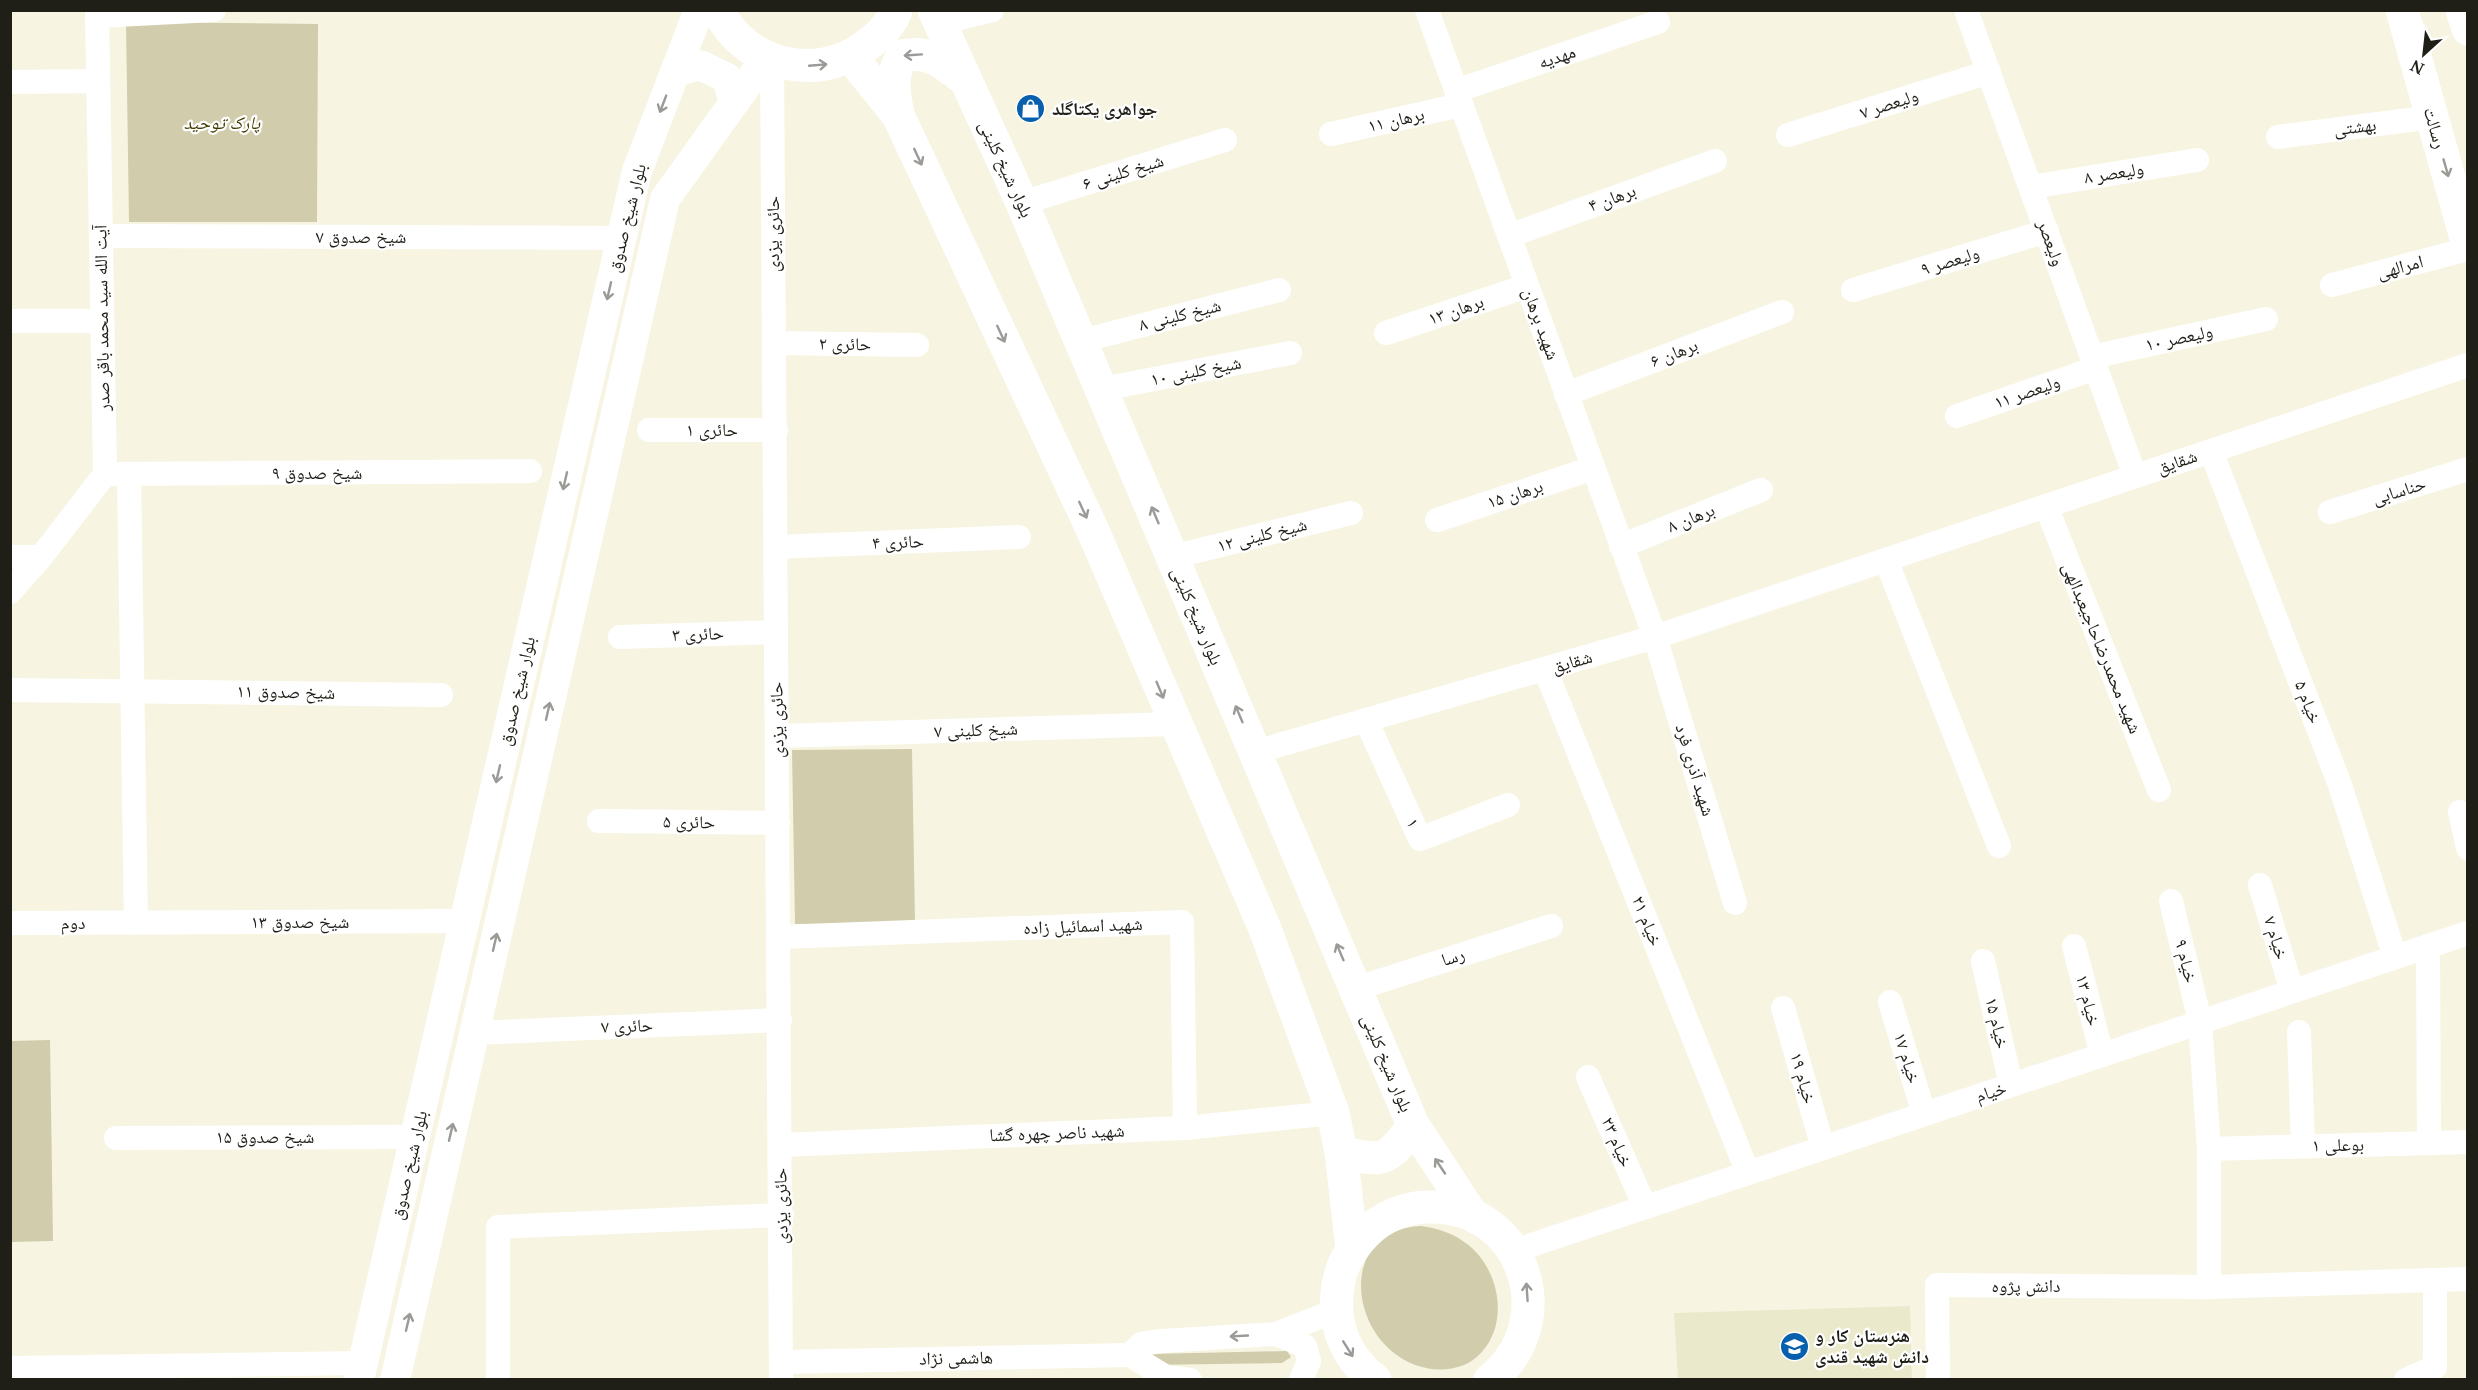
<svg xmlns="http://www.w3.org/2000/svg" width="2478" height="1390" viewBox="0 0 2478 1390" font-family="'Noto Serif','Noto Naskh Arabic',serif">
	<rect width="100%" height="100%" fill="#f7f5e1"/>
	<path fill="#ebe9cc" d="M1910,1306l2,73h-234l-4,-66z"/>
	<g fill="#d0ccac">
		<path d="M126,22l192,2 -1,198h-188z"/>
		<path d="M912,749l3,174 -120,1 -3,-174z"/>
		<path d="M50,1040l3,201 -42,1v-201z"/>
		<path d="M1421,1226c16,2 32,7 46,18 32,24 43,78 14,109 -13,14 -31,18 -50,16 -81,-12 -101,-139 -10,-143z"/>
		<path d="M1287,1351l4,6 -9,6 -135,2 4,-11z"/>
	</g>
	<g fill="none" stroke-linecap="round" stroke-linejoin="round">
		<g stroke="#fff" stroke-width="24">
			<path d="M1427,10l228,627 80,266"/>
			<path d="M1966,10l169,466"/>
			<path d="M97,16l117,-6"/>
			<path d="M940,23l52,-13"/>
			<path d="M772,61l9,1319"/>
			<path d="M10,82l88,-1"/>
			<path d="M1456,91l202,-69"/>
			<path d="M1331,134l130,-29"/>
			<path d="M1788,135l201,-63"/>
			<path d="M2278,137l154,-20"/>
			<path d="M2031,187l166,-27"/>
			<path d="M1022,203l203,-63"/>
			<path d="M101,236l520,2"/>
			<path d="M1509,236l206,-75"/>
			<path d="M2332,285l136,-36"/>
			<path d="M1853,290l194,-59"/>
			<path d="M10,321h92"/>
			<path d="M1386,333l141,-47"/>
			<path d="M1081,341l198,-51"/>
			<path d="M774,343l143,2"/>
			<path d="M2092,357l174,-38"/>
			<path d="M1102,389l188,-36"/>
			<path d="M1566,394l216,-82"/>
			<path d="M1957,416l139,-48"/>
			<path d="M649,430h127"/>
			<path d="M2211,451l129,334 55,172"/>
			<path d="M113,474l417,-3"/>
			<path d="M129,474l7,449"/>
			<path d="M2046,506l113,284"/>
			<path d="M2330,512l138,-43"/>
			<path d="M1437,520l156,-52"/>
			<path d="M1621,546l140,-56"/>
			<path d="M777,547l242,-10"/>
			<path d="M10,557h31"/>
			<path d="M1172,557l179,-44"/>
			<path d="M1886,560l113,286"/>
			<path d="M10,592l31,-35 64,-83 -8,-464"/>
			<path d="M620,637l156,-5"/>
			<path d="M1545,669l203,504"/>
			<path d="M10,690l431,5"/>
			<path d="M1366,720l54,119 88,-34"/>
			<path d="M777,736l398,-12"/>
			<path d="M1255,752l400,-115 813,-272"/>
			<path d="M2460,812l8,36"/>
			<path d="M599,821l179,2"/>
			<path d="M2260,885l32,106"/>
			<path d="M2171,901l29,120 9,128v138"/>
			<path d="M10,923l455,-2"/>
			<path d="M779,937l403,-15 3,206"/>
			<path d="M2074,946l28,109"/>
			<path d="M2428,946l1,197"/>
			<path d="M1983,961l28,124"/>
			<path d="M1355,989l196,-63"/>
			<path d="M1890,1002l34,112"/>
			<path d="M1783,1008l40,140"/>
			<path d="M2299,1032l4,114"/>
			<path d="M474,1033l306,-13"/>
			<path d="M1588,1077l57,130"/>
			<path d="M116,1138l299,-1"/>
			<path d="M781,1145l404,-17 148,-15"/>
			<path d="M2209,1149l259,-7"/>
			<path d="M1514,1251l954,-318"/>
			<path d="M1276,1334l29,12 4,15 -8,19"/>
			<path d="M1130,1355l11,-11 21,-3 114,-7 59,-23"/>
			<path d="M1130,1355l36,22 24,3"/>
			<path d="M781,1362l349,-7"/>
			<path d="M10,1368l353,-5"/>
			<path d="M498,1380v-153l284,-12"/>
			<path d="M1938,1380l-1,-95 272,2 259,-8"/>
			<path d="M2406,1380l29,-13v-87"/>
		</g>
		<g stroke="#fff" stroke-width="30">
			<path d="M675,72l25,-7 27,13 7,24"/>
			<path d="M359,1380l278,-1209 62,-161"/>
			<path d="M395,1380l270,-1181 101,-141"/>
		</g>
		<g stroke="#fff" stroke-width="33">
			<path d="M718,10c26,55 97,72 145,38 13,-9 28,-22 33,-38"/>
			<path d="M934,10l88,193 391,922 59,90"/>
			<path d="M2402,10l66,235"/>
			<path d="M2462,10l6,19"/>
			<path d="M851,57l47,58 195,416 172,398 68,184 8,39 11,96"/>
			<path d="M898,115c-4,-23 -8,-38 4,-59 28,-6 41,7 62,23"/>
			<path d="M1341,1152c42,11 48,9 72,-27"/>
			<path d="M1375,1380c-28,-21 -41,-52 -38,-87 2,-24 12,-43 29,-60 16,-16 38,-25 61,-26 96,-4 137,114 63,173"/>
		</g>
	</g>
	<defs><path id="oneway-shaft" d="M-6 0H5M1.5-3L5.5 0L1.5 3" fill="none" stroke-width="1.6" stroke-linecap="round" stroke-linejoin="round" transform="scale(1.5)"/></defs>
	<g stroke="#9a9a97">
		<use href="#oneway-shaft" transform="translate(913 55) rotate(176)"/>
		<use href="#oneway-shaft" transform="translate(818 65) rotate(-5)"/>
		<use href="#oneway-shaft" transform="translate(663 104) rotate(111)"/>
		<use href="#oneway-shaft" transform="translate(918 157) rotate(65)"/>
		<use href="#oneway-shaft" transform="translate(2446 168) rotate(74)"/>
		<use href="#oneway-shaft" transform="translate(609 291) rotate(103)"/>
		<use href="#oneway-shaft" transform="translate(1001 334) rotate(65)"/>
		<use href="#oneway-shaft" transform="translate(565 481) rotate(103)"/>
		<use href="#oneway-shaft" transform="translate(1083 510) rotate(65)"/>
		<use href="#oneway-shaft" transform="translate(1155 515) rotate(-113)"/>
		<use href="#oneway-shaft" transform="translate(1160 690) rotate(67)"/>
		<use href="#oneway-shaft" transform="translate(548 711) rotate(-77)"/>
		<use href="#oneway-shaft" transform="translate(1239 714) rotate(-113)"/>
		<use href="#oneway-shaft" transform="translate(498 774) rotate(103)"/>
		<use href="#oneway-shaft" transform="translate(495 942) rotate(-77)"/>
		<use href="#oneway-shaft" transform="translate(1340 952) rotate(-113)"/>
		<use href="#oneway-shaft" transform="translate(451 1132) rotate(-77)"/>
		<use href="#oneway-shaft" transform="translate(1440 1166) rotate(-124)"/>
		<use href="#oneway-shaft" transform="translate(1527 1292) rotate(-94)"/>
		<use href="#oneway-shaft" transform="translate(408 1322) rotate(-77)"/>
		<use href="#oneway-shaft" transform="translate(1239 1336) rotate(177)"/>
		<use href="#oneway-shaft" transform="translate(1348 1349) rotate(58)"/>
	</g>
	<defs>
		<symbol id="shop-disc" viewBox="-11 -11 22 22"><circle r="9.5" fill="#0660ad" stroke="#fff"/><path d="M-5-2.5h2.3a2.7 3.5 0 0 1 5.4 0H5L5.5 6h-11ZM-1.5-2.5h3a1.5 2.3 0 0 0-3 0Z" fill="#fff"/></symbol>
		<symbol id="school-disc" viewBox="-11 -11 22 22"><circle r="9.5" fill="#0660ad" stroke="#fff"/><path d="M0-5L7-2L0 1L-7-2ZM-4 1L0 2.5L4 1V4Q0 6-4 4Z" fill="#fff"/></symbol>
	</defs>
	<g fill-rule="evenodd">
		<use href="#shop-disc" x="1014" y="92" width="33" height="33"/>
		<use href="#school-disc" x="1778" y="1330" width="33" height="33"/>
	</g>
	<g text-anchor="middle" stroke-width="4.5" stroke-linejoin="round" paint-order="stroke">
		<g font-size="18" fill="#1f1e17" stroke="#fff">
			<text transform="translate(1557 57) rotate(-19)" y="6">مهدیه</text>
			<text transform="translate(1889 104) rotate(-18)" y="6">ولیعصر ۷</text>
			<text transform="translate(1396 120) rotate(-13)" y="6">برهان ۱۱</text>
			<text transform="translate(2355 127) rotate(-7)" y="6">بهشتی</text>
			<text transform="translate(2435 128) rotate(74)" y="6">رسالت</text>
			<text transform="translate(1006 169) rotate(65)" y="6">بلوار شیخ کلینی</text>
			<text transform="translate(1123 172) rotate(-17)" y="6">شیخ کلینی ۶</text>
			<text transform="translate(2114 173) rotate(-9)" y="6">ولیعصر ۸</text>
			<text transform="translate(1612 198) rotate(-20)" y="6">برهان ۴</text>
			<text transform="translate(627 218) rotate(-76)" y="6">بلوار شیخ صدوق</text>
			<text transform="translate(773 234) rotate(-90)" y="6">حائری یزدی</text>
			<text x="361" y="243">شیخ صدوق ۷</text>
			<text transform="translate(2051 243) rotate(70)" y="6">ولیعصر</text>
			<text transform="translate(1950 261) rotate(-17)" y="6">ولیعصر ۹</text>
			<text transform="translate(2400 267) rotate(-15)" y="6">امرالهی</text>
			<text transform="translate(1456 310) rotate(-19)" y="6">برهان ۱۳</text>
			<text transform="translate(1180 315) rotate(-14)" y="6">شیخ کلینی ۸</text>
			<text transform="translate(102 318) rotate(-91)" y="6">آیت الله سید محمد باقر صدر</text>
			<text transform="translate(1541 324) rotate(70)" y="6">شهید برهان</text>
			<text transform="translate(2179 338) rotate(-12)" y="6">ولیعصر ۱۰</text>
			<text transform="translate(845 344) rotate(1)" y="6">حائری ۲</text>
			<text transform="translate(1674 353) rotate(-21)" y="6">برهان ۶</text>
			<text transform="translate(1196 371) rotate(-11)" y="6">شیخ کلینی ۱۰</text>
			<text transform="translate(2027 392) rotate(-19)" y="6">ولیعصر ۱۱</text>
			<text x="712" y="436">حائری ۱</text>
			<text transform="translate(2177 462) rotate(-19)" y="6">شقایق</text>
			<text x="317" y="479">شیخ صدوق ۹</text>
			<text transform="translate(2399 491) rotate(-17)" y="6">حناسابی</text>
			<text transform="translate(1515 494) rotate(-18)" y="6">برهان ۱۵</text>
			<text transform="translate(1691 518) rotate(-22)" y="6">برهان ۸</text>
			<text transform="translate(1262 535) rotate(-14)" y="6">شیخ کلینی ۱۲</text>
			<text transform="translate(898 542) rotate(-2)" y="6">حائری ۴</text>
			<text transform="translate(1197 616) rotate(67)" y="6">بلوار شیخ کلینی</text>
			<text transform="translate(698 634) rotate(-2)" y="6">حائری ۳</text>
			<text transform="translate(2102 648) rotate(68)" y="6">شهید محمدرضاحاجیعبدالهی</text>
			<text transform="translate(1572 662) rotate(-16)" y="6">شقایق</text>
			<text transform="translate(517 691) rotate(-77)" y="6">بلوار شیخ صدوق</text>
			<text transform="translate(286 692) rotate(1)" y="6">شیخ صدوق ۱۱</text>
			<text transform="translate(2308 702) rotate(69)" y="6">خیام ۵</text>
			<text transform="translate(777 720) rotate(-91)" y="6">حائری یزدی</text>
			<text transform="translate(976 730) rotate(-2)" y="6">شیخ کلینی ۷</text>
			<text transform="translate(1695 770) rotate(73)" y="6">شهید آذری فرد</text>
			<text transform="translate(689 822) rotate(1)" y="6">حائری ۵</text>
			<text transform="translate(1413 823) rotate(66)" y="6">۱</text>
			<text transform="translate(1647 921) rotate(68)" y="6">خیام ۲۱</text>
			<text x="300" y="928">شیخ صدوق ۱۳</text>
			<text x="73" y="929">دوم</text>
			<text transform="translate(1083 926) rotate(-2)" y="6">شهید اسمائیل زاده</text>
			<text transform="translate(2276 938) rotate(73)" y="6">خیام ۷</text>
			<text transform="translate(1453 957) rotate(-18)" y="6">رسا</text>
			<text transform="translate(2186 961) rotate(76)" y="6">خیام ۹</text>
			<text transform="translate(2088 1000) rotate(76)" y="6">خیام ۱۳</text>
			<text transform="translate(1997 1023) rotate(77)" y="6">خیام ۱۵</text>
			<text transform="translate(627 1026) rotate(-2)" y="6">حائری ۷</text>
			<text transform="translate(1907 1058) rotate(73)" y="6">خیام ۱۷</text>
			<text transform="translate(1387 1063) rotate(67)" y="6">بلوار شیخ کلینی</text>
			<text transform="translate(1803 1078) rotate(74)" y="6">خیام ۱۹</text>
			<text transform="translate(1991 1092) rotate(-18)" y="6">خیام</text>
			<text transform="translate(1057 1133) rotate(-2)" y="6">شهید ناصر چهره گشا</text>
			<text x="265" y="1143">شیخ صدوق ۱۵</text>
			<text transform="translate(1617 1142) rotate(67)" y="6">خیام ۲۳</text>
			<text transform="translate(2338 1145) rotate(-1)" y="6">۱ بوعلی</text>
			<text transform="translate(409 1165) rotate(-77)" y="6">بلوار شیخ صدوق</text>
			<text transform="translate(781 1206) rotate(-91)" y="6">حائری یزدی</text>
			<text x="2026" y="1292">دانش پژوه</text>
			<text transform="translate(956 1358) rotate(-1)" y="6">هاشمی نژاد</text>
		</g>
		<g font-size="18" font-weight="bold" fill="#1f1e17" stroke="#fff" text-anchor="start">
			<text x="1052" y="115">جواهری یکتاگلد</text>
			<text x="1815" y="1342">هنرستان کار و<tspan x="1815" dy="21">دانش شهید قندی</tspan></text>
		</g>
		<g font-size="18" font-style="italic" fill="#433c01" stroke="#fff">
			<text x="222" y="129">پارک توحید</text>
		</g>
	</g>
	<rect width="2478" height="1390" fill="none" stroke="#1f1e17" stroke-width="24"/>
	<g transform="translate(2424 54) rotate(207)" stroke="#ffffff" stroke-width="4.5" paint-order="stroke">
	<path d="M0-4.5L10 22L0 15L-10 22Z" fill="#1f1e17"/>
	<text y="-9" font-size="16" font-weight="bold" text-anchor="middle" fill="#1f1e17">N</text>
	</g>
</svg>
